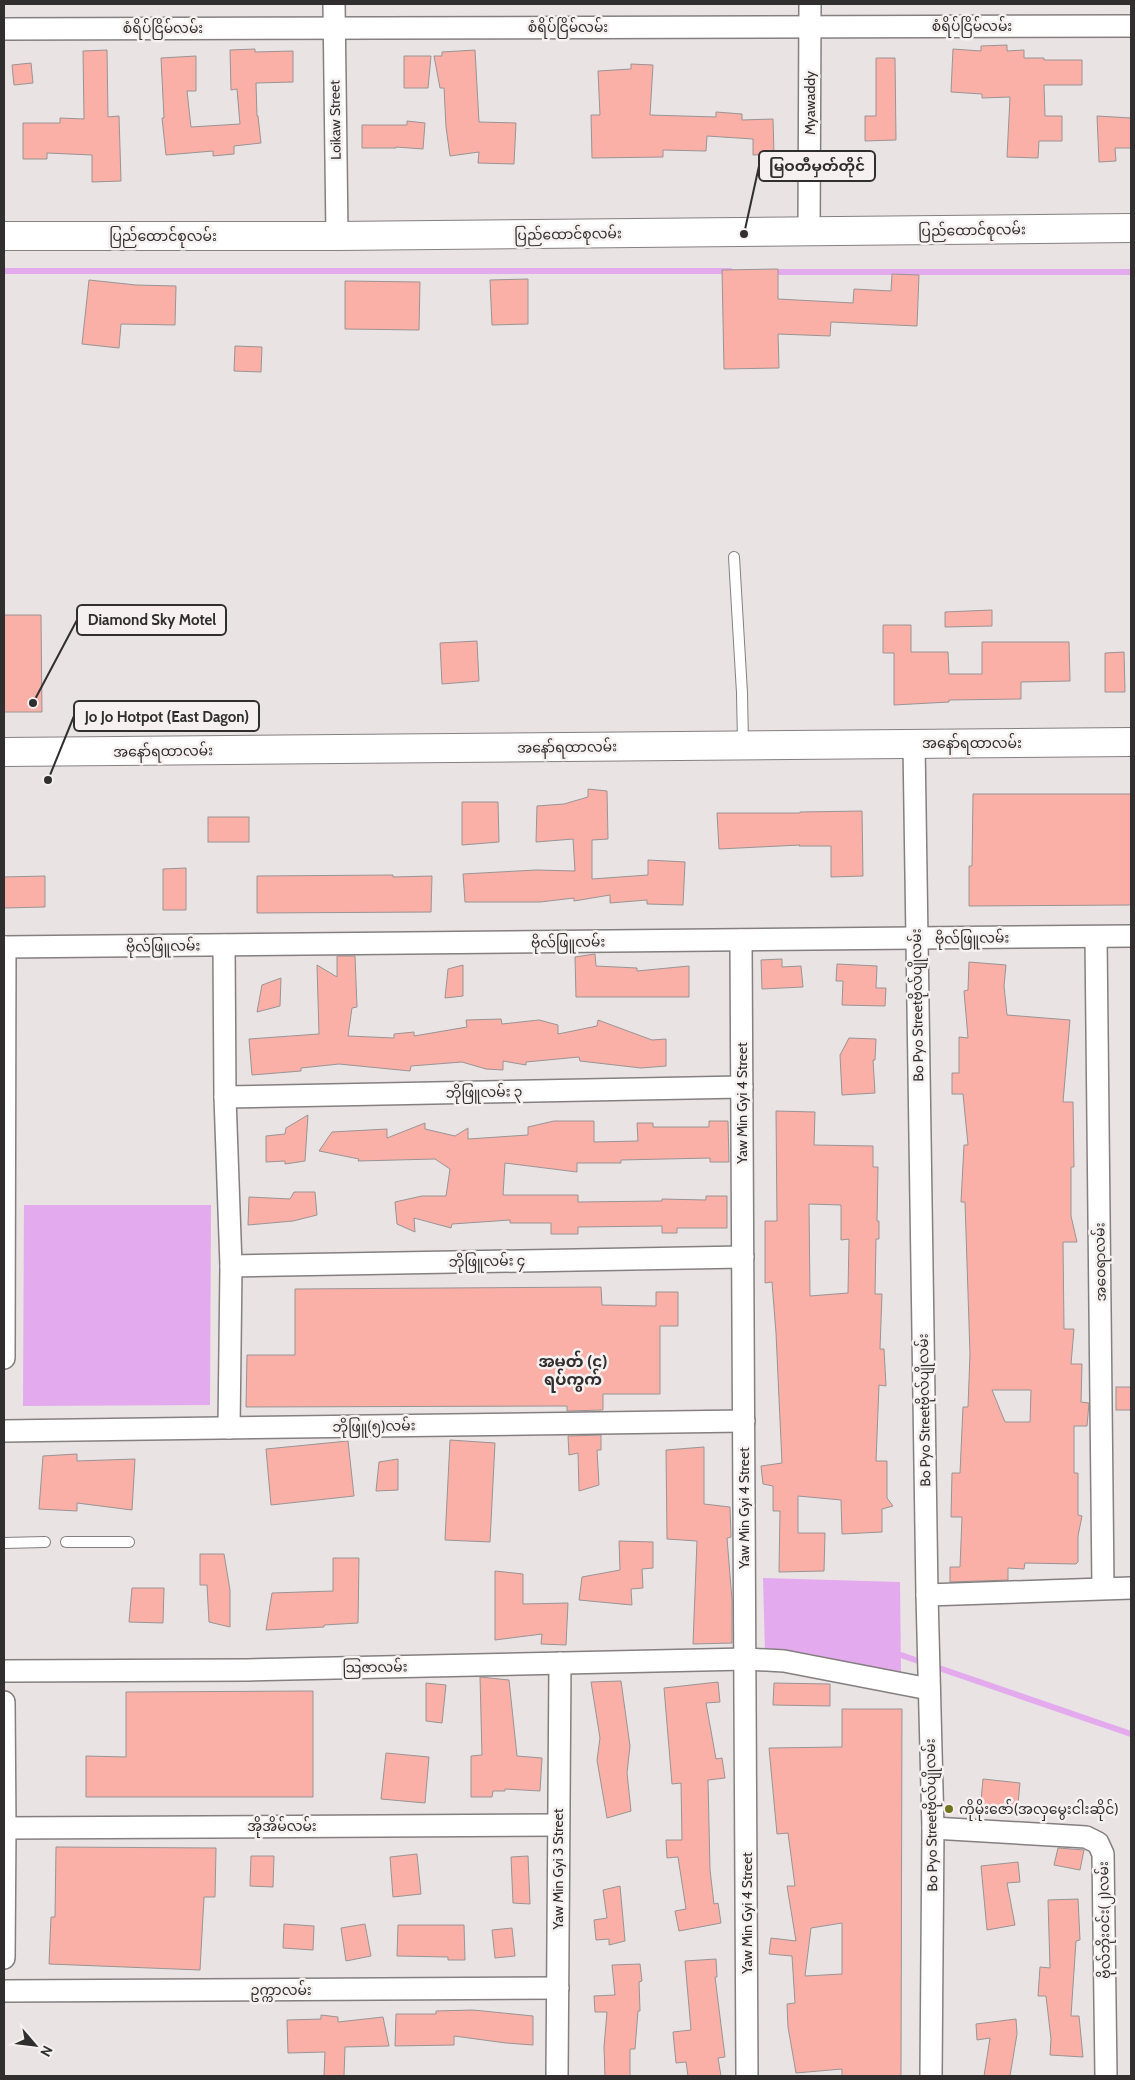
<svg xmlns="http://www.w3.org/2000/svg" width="1135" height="2080" viewBox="0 0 1135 2080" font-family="Cabin,'Noto Sans Myanmar',sans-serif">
	<rect width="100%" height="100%" fill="#e9e3e4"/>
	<g fill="#e3aaee">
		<path d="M24,1205h187l-1,200 -187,1z"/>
		<path d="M763,1578l137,4 1,90 -136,-19z"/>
	</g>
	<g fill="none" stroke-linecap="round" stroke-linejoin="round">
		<g stroke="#e3aaee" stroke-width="6">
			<path d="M4,271h726"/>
			<path d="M770,272h361"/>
			<path d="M901,1655l230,79"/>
		</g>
	</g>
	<g fill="#faafa7" stroke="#9a9494" fill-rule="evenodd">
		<path d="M1007,45v6l17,-1v8h20v2h38v25h-38l1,31h17v25h-23l-1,17 -31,-1 3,-60 -28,1v-4l-31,-2 2,-43 28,2v-5z"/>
		<path d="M255,49v3l38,-1v31l-37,1 1,33h1l3,27 -27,3v8l-21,2v-5l-47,4 -4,-37h2l-3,-60 35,-2v35h-9l4,36 49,-3 -3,-35 -6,1 -1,-40z"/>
		<path d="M107,50l1,67 11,-1 2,65 -29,1v-27l-45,-2v6h-24v-36h37v-5l24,1 -1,-68z"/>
		<path d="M475,50l4,72 37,1 -2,41 -36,-1 1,-11 -29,4 -4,-29 -2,-39h-4l-6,-32h8v-4z"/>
		<path d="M404,56h27l-3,32h-24z"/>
		<path d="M876,58h19l1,82 -31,1v-25h11z"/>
		<path d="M31,63l2,20 -19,2 -2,-20z"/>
		<path d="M631,64l22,1 -3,50 66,2v-5l26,2v6l31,-1 1,35 -21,1v-16l-46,-3 -1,15 -43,-1v7l-71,1 -1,-43h9l-2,-44 33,-2z"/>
		<path d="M1097,116l34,2v30h-16l1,13 -17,1z"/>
		<path d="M407,121l18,2 -2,26 -27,-2v1h-34v-23h45z"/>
		<path d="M778,269v30l75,4 1,-14 37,2 1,-17 27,1 -2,51 -86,-4 -1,14 -52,-2 1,34 -55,1 -2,-99z"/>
		<path d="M528,279v45l-36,1 -2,-45z"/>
		<path d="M89,280l47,5 40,1 -1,39 -54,-1 -2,24 -37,-4z"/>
		<path d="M345,281l75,1 -1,48 -74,-1z"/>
		<path d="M235,346l27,1 -1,25 -27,-1z"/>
		<path d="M992,610v16l-47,1v-15z"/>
		<path d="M4,615h37l1,97h-38z"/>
		<path d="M883,625h28v27h37l1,22h33v-32h87l1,39 -49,1v17l-72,1v2l-55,3v-52h-11z"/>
		<path d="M477,641l2,40 -37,3 -2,-41z"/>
		<path d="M1124,652l1,40h-20v-39z"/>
		<path d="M588,789l19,2 1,48 -16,1v39l56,-4v-15l37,2 -2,43 -36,-1v-4l-37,3v-8l-36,6v-3l-34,4h-75l-2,-28 73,-4 39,1 -2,-32 -37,3 1,-36 27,-2 24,-7z"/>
		<path d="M973,794h158v111l-162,1v-40h3z"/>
		<path d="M462,802h36l1,40 -37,3z"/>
		<path d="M862,811l1,65 -32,1v-31h-32l1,-1 -81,4 -2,-36h83v-1z"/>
		<rect x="208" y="817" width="41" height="25"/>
		<path d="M186,868v42h-23v-41z"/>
		<path d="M393,875v2l39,-1 -1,36 -174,1v-37z"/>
		<path d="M45,876v31l-41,1v-31z"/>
		<path d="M595,954l1,12 41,2v3l52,-5v31h-113l-1,-40z"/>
		<path d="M337,956h18l2,51 -5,1 -4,28 46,2v-4l20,-2v4l53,-9 -1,-7 35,-1 1,5 37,-4 19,5v9l39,-8 1,-6 54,20 14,-1v27l-25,2 -61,-7 -1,-4 -53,5v3l-23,-4v9l-17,-1 -24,-7 -51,4 -1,5 -71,-7 -38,4v3l-49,4 -3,-36 70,-5 -2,-69 20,12z"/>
		<path d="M782,959v8l19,-1 2,21 -41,2 -1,-29z"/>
		<path d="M969,962l37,3 -2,21 3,29 63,5 -7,82h10l1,65h-3v49l6,26h-14l1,87h10l-3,35h11l-1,38 8,1 -2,23h-13v47h4v42l4,1 -4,20v26l-2,2 -51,-1 -1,6 -16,-1v12l-58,2v-15h10l2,-50h-11l1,-44h8l3,-66h5l2,-53 -5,-152h-4l3,-57h4l-5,-51h-11v-21h7v-36l9,1 -4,-47 4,-1zM992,1390h39l-1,32h-25z"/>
		<path d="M837,964l40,2 -1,22h10l-1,18 -43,-1 1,-24h-7z"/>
		<path d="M463,965v31l-18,2 3,-29z"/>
		<path d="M281,978l-1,28 -23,6 5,-27z"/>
		<path d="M849,1038l27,1 -1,21h-2l2,33 -33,2 -2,-40z"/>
		<path d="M776,1111l39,1 -1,33 59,1v21h5l-1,54h2v18h-3l-1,55h7l-2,55h4l2,37 -7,-1 -3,76h11v37l6,8 -11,3v23l-40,2 -1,-34 -43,-4v37h27l-1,38 -45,1 1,-61h-7v-25l-10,-2 -2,-18 21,-3 -6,-130 -4,-51 -7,1v-62h12zM809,1204l32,1v35l8,-1 -1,54 -38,3z"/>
		<path d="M308,1115l-3,46 -20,3v-3l-19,1v-26l19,-2 1,-6z"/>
		<path d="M554,1121h40v21l44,-1 -1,-18h16v4h56v-6h19l1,41h-19v-4l-89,2v3h-44v9l-72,-9 -2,32h75v7l84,-1v-2l44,1v-4h21v32h-50v5h-15v-7l-84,1v7h-27v-11h-41v-3l-58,4 -1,4 -37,-10 1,14 -18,-8 -2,-22 27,-6h24l4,-27 -15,-10 -77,2 1,-2 -40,-8 13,-19 55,-3v9l38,-15v6l30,7 13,-8v11l60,-4v-8z"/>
		<path d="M294,1192h21l2,23 -24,6 -45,4 1,-28 41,2z"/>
		<path d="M601,1287l1,18 54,1v-14h22v34h-18v68h-57v16l-36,1v-5l-321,1 1,-52h48v-66z"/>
		<rect x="1116" y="1387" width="15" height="23"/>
		<path d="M601,1435v15h-4l2,35 -20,6 -1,-38 -9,2 -1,-19z"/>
		<path d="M450,1440l45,3 -5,99 -45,-2z"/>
		<path d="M348,1441l6,55 -83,9 -5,-56z"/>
		<path d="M704,1447v57l26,3 1,30 -4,1 5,62v43l-39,1 4,-103 -30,-2 -1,-89z"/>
		<path d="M77,1454v7l58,-2 -3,51 -55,-7v8l-38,-2 4,-53z"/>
		<path d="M398,1459v31l-22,1 3,-29z"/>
		<path d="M619,1541l34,1v26l-11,1 1,19 -12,1 1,16 -53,-5 3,-23 38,-7z"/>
		<path d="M200,1554h24l6,36v37l-21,-5 -2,-37h-7z"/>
		<path d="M333,1558h26l-1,65 -34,2v2l-58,3 6,-37 61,-2z"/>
		<path d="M495,1571l28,3v30l45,-1 -2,42 -25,-1 1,-10 -47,6z"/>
		<path d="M132,1588h32l-1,35 -34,-1z"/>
		<path d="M480,1677l29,3 8,76 25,2 -2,33 -35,-2v2h-12l-1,6h-21v-41l11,-1z"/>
		<path d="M621,1681l9,65 -3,27 4,38 -24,7 -10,-58 3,-22 -9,-56z"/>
		<path d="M718,1682l2,20 -14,1 10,56 6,-1 3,20 -17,2 2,90 4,34 4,-1 3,20 -42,8 -4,-20 11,-2 -8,-52 -11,1 -1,-18h16l-1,-57 -9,1 -8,-96z"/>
		<path d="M426,1683l20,2 -4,38 -16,-2z"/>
		<path d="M774,1683l56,1v22l-57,-1z"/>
		<path d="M313,1691v106h-227v-41l40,1v-65z"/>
		<path d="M842,1709h60l-1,367h-59v-7l-46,4 -8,-46 -1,-23 8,-1 -3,-47 -23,-2 2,-16 25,3 -9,-55h8l-7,-53 -11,1 -8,-86 73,-1zM842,1923v51l-37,2 6,-48z"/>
		<path d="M386,1753l43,4 -4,46 -44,-4z"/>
		<path d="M983,1779l37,4 -3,31 -37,-3z"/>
		<path d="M56,1847l160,1 -1,49h-11l-4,73 -151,-6 2,-47h4z"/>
		<path d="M1058,1848l26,2 -4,20 -26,-5z"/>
		<path d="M417,1854l4,40 -28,3 -3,-40z"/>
		<path d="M251,1856h23l-1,31 -23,-1z"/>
		<path d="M528,1856l2,48 -17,-1 -2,-46z"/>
		<path d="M1018,1862l2,20 -13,1 8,42 -28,5 -6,-64z"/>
		<path d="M620,1886l5,55 -16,4v-6l-13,1 -2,-20 13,-2 -4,-28z"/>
		<path d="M1078,1899l2,41 -4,1 -5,75h8l4,41 -33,-2 1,-16 -5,-43h-8l2,-29 10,1 -2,-68z"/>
		<path d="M284,1924l30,2 -1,24 -30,-2z"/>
		<path d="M365,1924l6,32 -25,5 -5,-33z"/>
		<path d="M398,1925h66l1,35h-17v-3l-51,-1z"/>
		<path d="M512,1928l3,28 -20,2 -3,-28z"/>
		<path d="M716,1959l1,18h-2l10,80 -7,1 3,18h-33l-2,-14 -10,1 -3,-31 18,-2 -6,-69z"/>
		<path d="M640,1964l2,17 -3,1 1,29h-2l-3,38h-5v27h-25l-1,-29 3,-35h-12l-1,-16 21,-1 -3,-30z"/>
		<path d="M473,2010l60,6v29l-27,-2 -52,-7v9l-59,1 1,-32h40v-3z"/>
		<path d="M321,2015l17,2v5l45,-5 6,29 -44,1 -1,29h-20l1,-24 -37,1 -1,-33 34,-1z"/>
		<path d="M1016,2019l1,15 -7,42h-26l6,-38 -13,2 -1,-16z"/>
	</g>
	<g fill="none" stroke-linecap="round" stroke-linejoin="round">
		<defs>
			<g id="service">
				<path d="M734,557l8,136 1,51"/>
				<path d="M66,1542h63"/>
				<path d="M4,1543l41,-1"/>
			</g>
			<g id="minor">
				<path d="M334,4l3,232"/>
				<path d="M4,29l1127,-3"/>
				<path d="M809,231l1,-227"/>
				<path d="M914,744l13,851 6,233 -2,248"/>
				<path d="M1096,937l7,651"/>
				<path d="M741,940l6,1136"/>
				<path d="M224,945l1,152 6,169 -2,162"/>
				<path d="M4,947l1127,-11"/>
				<path d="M225,1097l517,-10"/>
				<path d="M231,1266l512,-9"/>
				<path d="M4,1358l1,-411"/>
				<path d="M4,1431l740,-10"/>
				<path d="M927,1595l204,-7"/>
				<path d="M4,1671l244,-1 498,-11 38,2 145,28"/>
				<path d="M4,1702l1,126 -1,130"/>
				<path d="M5,1828l553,-3"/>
				<path d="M933,1828l153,9 12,6 5,11 3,222"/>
				<path d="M4,1991l554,-3"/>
				<path d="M557,2076l3,-413"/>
			</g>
			<path id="secondary" d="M4,752l1127,-10"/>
			<path id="primary" d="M4,236h333l794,-8"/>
		</defs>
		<use href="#service" stroke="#857f80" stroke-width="12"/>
		<use href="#minor" stroke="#857f80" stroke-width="24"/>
		<use href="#secondary" stroke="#857f80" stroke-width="30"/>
		<use href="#primary" stroke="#857f80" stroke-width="30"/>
		<use href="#service" stroke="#fff" stroke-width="10"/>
		<use href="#minor" stroke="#fff" stroke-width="21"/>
		<use href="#secondary" stroke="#fff" stroke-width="28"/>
		<use href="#primary" stroke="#fff" stroke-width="28"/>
	</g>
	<circle fill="#70751c" stroke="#f6f0f1" stroke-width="2" cx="949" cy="1809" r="5"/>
	<g text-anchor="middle" stroke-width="5" stroke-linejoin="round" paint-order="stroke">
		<g font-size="14" fill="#302e2f" stroke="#f6f0f1">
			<text x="972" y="31">စံရိပ်ငြိမ်လမ်း</text>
			<text x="568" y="32">စံရိပ်ငြိမ်လမ်း</text>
			<text x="163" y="33">စံရိပ်ငြိမ်လမ်း</text>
			<text transform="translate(810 103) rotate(-90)" y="5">Myawaddy</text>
			<text transform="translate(335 120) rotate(-91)" y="5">Loikaw Street</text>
			<text transform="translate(972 230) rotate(-1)" y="5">ပြည်ထောင်စုလမ်း</text>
			<text transform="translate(568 234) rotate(-1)" y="5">ပြည်ထောင်စုလမ်း</text>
			<text x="163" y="241">ပြည်ထောင်စုလမ်း</text>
			<text x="972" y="748">အနော်ရထာလမ်း</text>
			<text transform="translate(567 747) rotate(-1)" y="5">အနော်ရထာလမ်း</text>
			<text transform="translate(163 751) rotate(-1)" y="5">အနော်ရထာလမ်း</text>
			<text transform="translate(972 938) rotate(-1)" y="5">ဗိုလ်ဖြူလမ်း</text>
			<text transform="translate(568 942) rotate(-1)" y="5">ဗိုလ်ဖြူလမ်း</text>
			<text transform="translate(163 946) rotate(-1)" y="5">ဗိုလ်ဖြူလမ်း</text>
			<text transform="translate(917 1005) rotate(-91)" y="5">Bo Pyo Streetဗိုလ်ပျိုလမ်း</text>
			<text transform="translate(484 1092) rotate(-1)" y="5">ဘိုဖြူလမ်း ၃</text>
			<text transform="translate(742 1103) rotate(-90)" y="5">Yaw Min Gyi 4 Street</text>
			<text transform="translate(487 1261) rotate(-1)" y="5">ဘိုဖြူလမ်း ၄</text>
			<text transform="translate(1100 1262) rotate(-91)" y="5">အဝေရာလမ်း</text>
			<text transform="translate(924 1410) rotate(-91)" y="5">Bo Pyo Streetဗိုလ်ပျိုလမ်း</text>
			<text transform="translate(374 1426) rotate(-1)" y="5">ဘိုဖြူ(၅)လမ်း</text>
			<text transform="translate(744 1508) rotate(-90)" y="5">Yaw Min Gyi 4 Street</text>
			<text transform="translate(375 1667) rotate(-1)" y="5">သြဇာလမ်း</text>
			<text transform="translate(931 1815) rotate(-91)" y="5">Bo Pyo Streetဗိုလ်ပျိုလမ်း</text>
			<text x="282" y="1831">အိုအိမ်လမ်း</text>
			<text transform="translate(558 1869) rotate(-90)" y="5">Yaw Min Gyi 3 Street</text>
			<text transform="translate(747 1913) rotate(-90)" y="5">Yaw Min Gyi 4 Street</text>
			<text transform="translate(1104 1920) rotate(-91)" y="5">ဗိုလ်ဘိုးဝင်း(၂)လမ်း</text>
			<text x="281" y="1995">ဥက္ကာလမ်း</text>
		</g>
		<g font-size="14" fill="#302e2f" stroke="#f6f0f1" text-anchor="start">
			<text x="959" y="1814">ကိုမိုးဇော်(အလှမွေးငါးဆိုင်)</text>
		</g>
		<g font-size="16" font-weight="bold" fill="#302e2f" stroke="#f6f0f1">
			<text x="573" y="1367">အမှတ် (၄)<tspan x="573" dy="18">ရပ်ကွက်</tspan></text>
		</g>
	</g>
	<path fill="none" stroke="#302e2f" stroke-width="2" d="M744 234L759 166M33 703L77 620M48 780L74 716"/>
	<g fill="#302e2f" stroke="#f6f0f1" stroke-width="2">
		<circle cx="744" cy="234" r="5"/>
		<circle cx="33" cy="703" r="5"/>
		<circle cx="48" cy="780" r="5"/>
	</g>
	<g fill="#f6f0f1" stroke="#302e2f" stroke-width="2">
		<rect x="759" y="151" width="116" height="30" rx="5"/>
		<rect x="77" y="605" width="149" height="30" rx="5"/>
		<rect x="74" y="701" width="185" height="30" rx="5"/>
	</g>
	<g font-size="15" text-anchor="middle" font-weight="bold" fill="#302e2f">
		<text x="817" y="171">မြဝတီမှတ်တိုင်</text>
		<text x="152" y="625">Diamond Sky Motel</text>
		<text x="167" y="722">Jo Jo Hotpot (East Dagon)</text>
	</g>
	<rect width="1135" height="2080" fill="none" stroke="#302e2f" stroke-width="10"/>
	<g transform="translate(35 2045) rotate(118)" stroke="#f6f0f1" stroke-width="4" paint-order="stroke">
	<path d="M0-4L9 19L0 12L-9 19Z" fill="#302e2f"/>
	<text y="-8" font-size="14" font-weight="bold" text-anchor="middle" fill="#302e2f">N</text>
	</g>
</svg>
